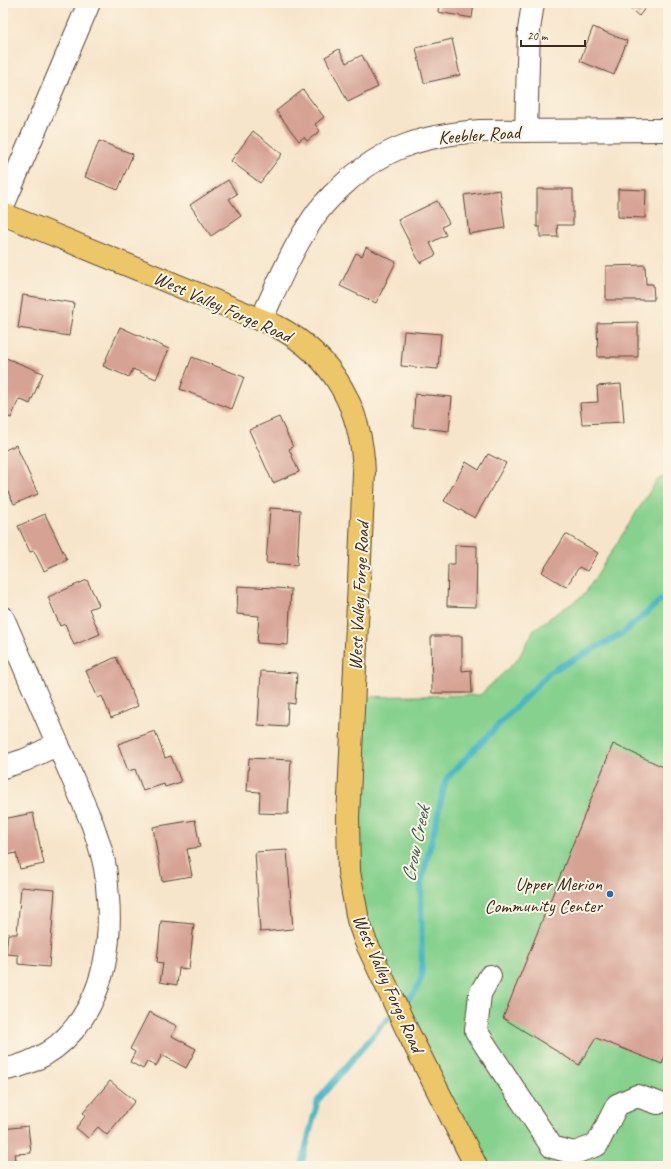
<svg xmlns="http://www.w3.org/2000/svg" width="671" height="1169" viewBox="0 0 671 1169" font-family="Caveat,sans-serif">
	<rect width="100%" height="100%" fill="#fcf5e5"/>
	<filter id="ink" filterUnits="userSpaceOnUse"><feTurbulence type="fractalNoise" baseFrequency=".025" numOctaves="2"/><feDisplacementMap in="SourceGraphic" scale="8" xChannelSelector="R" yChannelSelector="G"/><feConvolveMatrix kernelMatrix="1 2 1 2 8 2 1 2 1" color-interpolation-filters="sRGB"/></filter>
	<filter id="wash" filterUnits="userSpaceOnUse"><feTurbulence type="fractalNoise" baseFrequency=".012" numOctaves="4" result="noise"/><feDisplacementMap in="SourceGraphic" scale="16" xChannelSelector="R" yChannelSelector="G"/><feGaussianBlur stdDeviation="0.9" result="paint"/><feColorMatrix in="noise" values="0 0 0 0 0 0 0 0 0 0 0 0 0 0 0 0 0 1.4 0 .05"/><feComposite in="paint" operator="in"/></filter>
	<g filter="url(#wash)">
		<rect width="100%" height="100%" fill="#f7e5cb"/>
		<path fill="#87d18e" stroke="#617e56" d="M668,475v691h-192l-118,-246 -4,-223 126,-2 38,-36 16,-30 50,-34 73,-115z"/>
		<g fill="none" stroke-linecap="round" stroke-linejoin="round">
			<path stroke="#49b7c4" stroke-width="6" d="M301,1166l17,-66 64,-75 33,-33 7,-15 -1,-92 25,-106 104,-107 72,-38 46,-40"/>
		</g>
		<g id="blocks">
			<g fill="#d6a294">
				<path d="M439,3h35l-2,15 -34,-6z"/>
				<path d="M623,3h26l-10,13z"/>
				<path d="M593,27l34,14 -13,34 -34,-14z"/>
				<path d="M452,39l8,36 -36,8 -8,-35z"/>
				<path d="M666,43h2v24h-1z"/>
				<path d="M339,49l7,14 16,-8 16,32 -30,15 -23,-45z"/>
				<path d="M303,90l21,27 -9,7 5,7 -13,10 -3,-4 -5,4 -23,-30z"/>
				<path d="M253,131l29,23 -22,29 -29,-22z"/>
				<path d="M99,141l34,13 -15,36 -33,-13z"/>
				<path d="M228,180l9,14 -8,5 12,17 -30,20 -21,-31z"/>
				<path d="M537,189h36v36h-16l1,12h-18v-10h-3z"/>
				<path d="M618,189l28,1 -1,28 -27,-1z"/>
				<path d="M500,190l5,38 -36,6 -5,-39z"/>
				<path d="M437,201l12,22 -7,4 4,8 -16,8 6,12 -16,8 -22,-43z"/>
				<path d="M366,247l30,15 -20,41 -36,-17 16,-33 6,3z"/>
				<path d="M645,265l1,19h7l1,16h-48v-34z"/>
				<path d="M23,295l51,8 -5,33 -51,-8z"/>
				<path d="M638,322v35h-40l-1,-34z"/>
				<path d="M120,327l49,22 -13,30 -23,-10 -4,8 -26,-11z"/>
				<path d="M404,331l37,3 -3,35 -37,-3z"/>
				<path d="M192,357l52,20 -12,32 -52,-20z"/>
				<path d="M6,358l37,15 -13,31 -11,-5 -8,19 -8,-3v-51z"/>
				<path d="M621,384l3,38 -42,2 -2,-21 18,-1 -1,-16z"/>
				<path d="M415,394l37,3 -3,34 -36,-4z"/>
				<path d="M279,417l14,30 -4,2 10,23 -26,11 -24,-53z"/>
				<path d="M16,445l22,49 -24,10 -11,-22v-31z"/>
				<path d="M488,454l18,9 -31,55 -31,-17 22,-39 13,8z"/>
				<path d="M270,508l30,2 -3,55 -31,-2z"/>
				<path d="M45,514l22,46 -23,11 -10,-20 -4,1 -12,-26z"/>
				<path d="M566,534l32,19 -11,18 -8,-4 -13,20 -24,-15z"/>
				<path d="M455,545l22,1 -1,61 -29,-1 1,-42h7z"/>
				<path d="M87,580l12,25 -10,4 11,25 -26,11 -9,-21 -5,2 -12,-29z"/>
				<path d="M238,586l53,3 -3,56 -31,-2 2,-27 -22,-2z"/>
				<path d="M431,636h31v35l9,-1 1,23h-40z"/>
				<path d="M116,657l22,49 -27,12 -9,-22 -4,2 -12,-27z"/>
				<path d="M261,671l36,2 -2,31 -7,-1 -1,24 -29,-2z"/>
				<path d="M155,731l10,27 6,-2 10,26 -16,5 -1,-3 -21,7 -8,-22 -7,2 -10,-27z"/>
				<path d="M613,744l55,25v280l-6,15 -66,-26 -17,27 -76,-47z"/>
				<path d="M249,758l42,2 -3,54 -29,-1 1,-21 -13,-1z"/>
				<path d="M33,813l11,51 -24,5 -4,-16 -13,3v-37z"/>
				<path d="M195,820l5,27 -13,2 5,27 -30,5 -9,-54z"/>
				<path d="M287,850l6,79 -33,3 -5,-80z"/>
				<path d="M21,887l34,3 -6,77 -31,-3v-9l-12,-1 2,-20h9z"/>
				<path d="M161,921l33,3 -5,45 -10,-1 -2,17 -17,-3 3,-19 -6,-1z"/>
				<path d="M149,1012l28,14 -5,10 24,13 -10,19 -24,-13 -6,11 -9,-4 -4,7 -13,-7 5,-10 -5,-3z"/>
				<path d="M110,1081l25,20 -28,34 -9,-8 -10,11 -12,-10 10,-13 -3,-2z"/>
				<path d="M28,1126l3,27 -16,1 2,12h-14v-37z"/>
			</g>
		</g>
	</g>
	<g filter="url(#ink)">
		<use href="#blocks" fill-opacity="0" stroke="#574638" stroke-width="1"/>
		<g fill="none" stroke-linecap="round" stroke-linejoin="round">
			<defs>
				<g id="minor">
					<path d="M526,131l3,-101 4,-27"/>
					<path d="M3,206l86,-203"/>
					<path d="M261,320c16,-34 30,-69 51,-100 8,-13 19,-24 30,-34 42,-39 82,-51 138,-55l188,-1"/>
					<path d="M3,618l89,205c6,17 12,34 14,52 1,7 1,15 2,22 6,76 -21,157 -105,173"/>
					<path d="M3,767l22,-7 33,-16"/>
					<path d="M490,976l-10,18 -4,37 76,116 22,6 23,-8 20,-40 20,-9 21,7"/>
				</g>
				<path id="major" d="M3,214l273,112c58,30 86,83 88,147l-16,345 1,54 9,48 7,20 42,90 69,136"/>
			</defs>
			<use href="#minor" stroke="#574638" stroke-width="24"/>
			<use href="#major" stroke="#574638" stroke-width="24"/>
			<use href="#minor" stroke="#fff" stroke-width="22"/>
			<use href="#major" stroke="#ecc669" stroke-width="22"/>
		</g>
	</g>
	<circle fill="#1f6fb2" stroke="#fcf5e5" stroke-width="1.5" cx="610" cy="894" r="4"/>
	<g text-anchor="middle" stroke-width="4" stroke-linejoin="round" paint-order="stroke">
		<g font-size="19" fill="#3b2a1e" stroke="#fcf5e5">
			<text transform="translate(479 134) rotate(-4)" y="7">Keebler Road</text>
			<text transform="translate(223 306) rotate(24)" y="7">West Valley Forge Road</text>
			<text transform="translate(358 596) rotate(-87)" y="7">West Valley Forge Road</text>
			<text transform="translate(389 983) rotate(66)" y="7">West Valley Forge Road</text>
		</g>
		<g font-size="19" fill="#3b2a1e" stroke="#fcf5e5" text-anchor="end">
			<text x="602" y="890">Upper Merion<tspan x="602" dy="22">Community Center</tspan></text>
		</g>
		<g font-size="20" font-style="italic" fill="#405b58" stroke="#fcf5e5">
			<text transform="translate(415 844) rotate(-78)" y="7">Crow Creek</text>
		</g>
	</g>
	<rect width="671" height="1169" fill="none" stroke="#fcf5e5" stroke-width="16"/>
	<path d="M521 40v6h64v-6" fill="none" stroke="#3b2a1e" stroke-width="2"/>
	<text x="527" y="40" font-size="12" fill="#3b2a1e" stroke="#fcf5e5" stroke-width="3" paint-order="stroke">20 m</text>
</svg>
